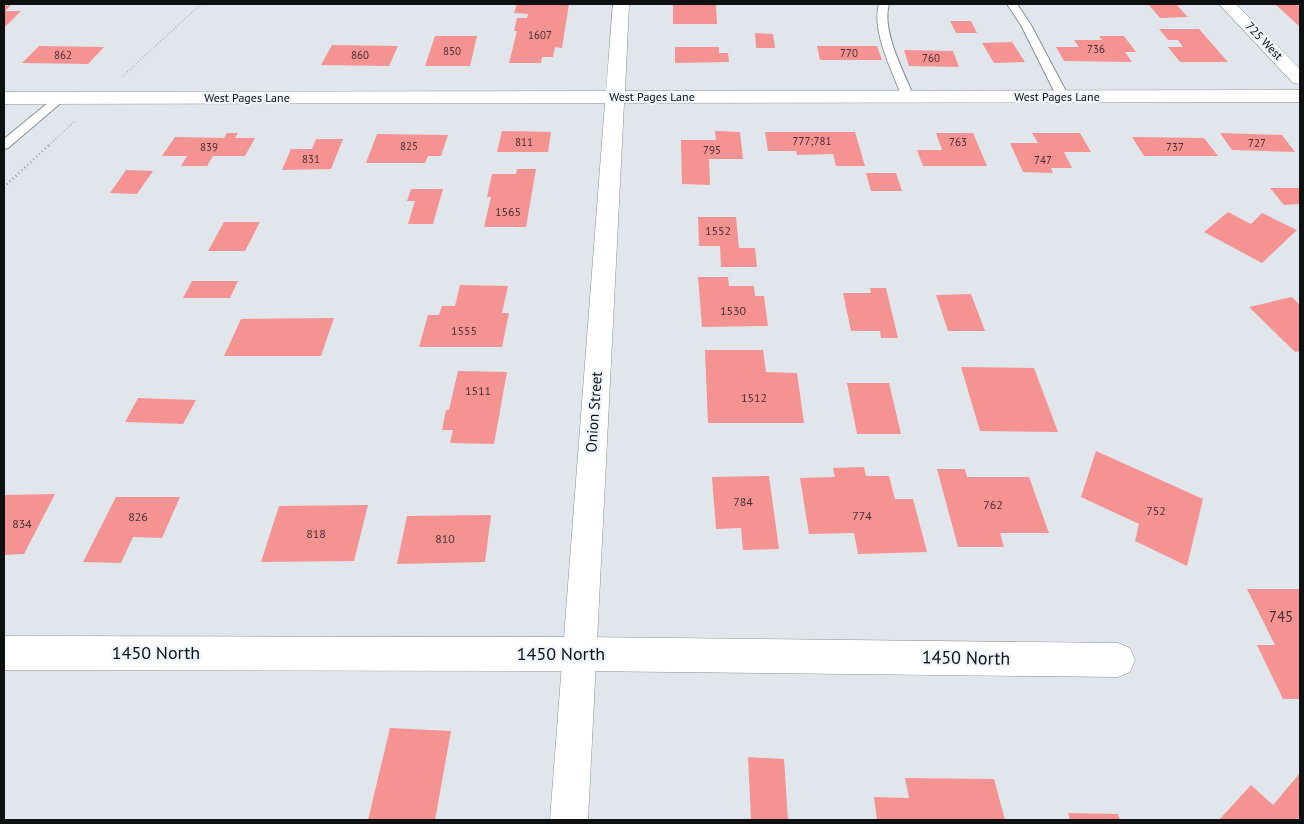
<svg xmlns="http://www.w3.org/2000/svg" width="1304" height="824" viewBox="0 0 1304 824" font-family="'PT Sans',sans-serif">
	<rect width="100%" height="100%" fill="#e1e6ec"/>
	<g fill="#f49392">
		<path d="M517,4h52l-7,44 -7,-1 -2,10h-11l-1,6h-32l8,-32h-3l3,-13h10l1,-4 -14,-1z"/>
		<path d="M673,4h43l1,20h-44z"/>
		<path d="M1148,4h28l12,13 -28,1z"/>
		<path d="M1275,4h25v23z"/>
		<path d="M4,5h7l-6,6h16l-17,17z"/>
		<path d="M950,21h21l6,12h-21z"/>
		<path d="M1159,29h40l29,33h-48l-12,-15h15l-5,-7h-10z"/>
		<path d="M755,33l18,1 2,14h-19z"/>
		<path d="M435,36h42l-7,30h-45z"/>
		<path d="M1099,36h25l12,16h-11l7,10 -68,-1 -8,-14h23l-5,-7h28z"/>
		<path d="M1012,42l13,20 -31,1 -12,-20z"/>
		<path d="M332,45l66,1 -9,20 -68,-1z"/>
		<path d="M39,46l65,1 -16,17 -66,-1z"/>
		<path d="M817,46h60l5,14h-62z"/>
		<path d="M675,47h44v6h9l1,9 -54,1z"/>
		<path d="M904,50l49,1 6,16 -50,-1z"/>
		<path d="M502,131l49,1 -3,20h-51z"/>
		<path d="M715,131l25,1 3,27h-34l1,26 -28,-1 -1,-44h35z"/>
		<path d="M765,132h90l10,34h-29l-3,-12 -36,1 -1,-4h-28z"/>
		<path d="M227,133h11l-3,5h20l-10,18h-32l-6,10h-26l6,-10h-25l13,-19 49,1z"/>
		<path d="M936,133h37l14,33h-64l-6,-16h25z"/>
		<path d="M1032,133h48l11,19h-27l8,16h-21l2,5 -30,-1 -13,-29h28z"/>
		<path d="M1220,133l62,2 13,17 -63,-2z"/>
		<path d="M377,134l71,1 -7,21h-13l-3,7h-59z"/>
		<path d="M1132,137l72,1 14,18h-74z"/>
		<path d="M316,139h27l-12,30 -49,1 9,-21h21z"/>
		<path d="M517,169h19l-10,58h-42l7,-30h-4l5,-23h24z"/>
		<path d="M126,170l27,1 -16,23 -27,-1z"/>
		<path d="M866,173h30l6,18h-31z"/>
		<path d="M1270,188h30v16l-16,1z"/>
		<path d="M411,189h32l-10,35h-25l7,-23h-8z"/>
		<path d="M1228,212l23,12 11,-11 35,17 -35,33 -58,-31z"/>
		<path d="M698,217h38l3,31h16l2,19h-36l-1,-21h-21z"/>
		<path d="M224,222h36l-15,29h-37z"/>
		<path d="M698,277h30l1,9h25l1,10h9l4,30 -66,1z"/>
		<path d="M192,281h46l-8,17h-47z"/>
		<path d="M460,285l48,1 -6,27h7l-7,34h-83l9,-32h11l3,-9h13z"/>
		<path d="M870,288h16l12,50h-17l-1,-7h-29l-8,-38h28z"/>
		<path d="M971,294l14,37h-37l-12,-36z"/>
		<path d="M1292,297l8,8v46l-5,1 -46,-45z"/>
		<path d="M334,318l-13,38h-97l17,-37z"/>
		<path d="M705,350h58l3,22 31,1 7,50h-96z"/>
		<path d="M961,367l73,1 24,64 -78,-1z"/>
		<path d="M458,371l49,1 -13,72 -44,-1 3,-13h-11l4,-20h3z"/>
		<path d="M847,383h42l12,51h-44z"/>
		<path d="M138,398l58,2 -13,24 -58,-2z"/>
		<path d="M1096,451l107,48 -16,67 -52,-25 4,-17 -58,-27z"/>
		<path d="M864,467l2,9h23l6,23h18l14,53 -69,2 -4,-21 -45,1 -9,-56 35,-1 -2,-9z"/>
		<path d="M937,469h28l2,8h62l20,56h-49l4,14h-46z"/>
		<path d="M769,476l10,73 -36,1 -2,-22 -25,1 -4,-52z"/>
		<path d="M55,494l-31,60 -20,1v-60z"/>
		<path d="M116,497h64l-18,41 -29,-1 -12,26 -38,-1z"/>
		<path d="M368,505l-14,56 -93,1 18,-56z"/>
		<path d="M491,515l-6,47 -88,2 10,-48z"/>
		<path d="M1247,589h53v110h-17l-26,-54h18z"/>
		<path d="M390,728l61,3 -16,89h-67z"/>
		<path d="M748,757l36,2 4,61h-37z"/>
		<path d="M1300,773v47h-81l32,-35 22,20z"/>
		<path d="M905,778l89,1 11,41h-128l-3,-23 35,1z"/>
		<path d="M1068,813l50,1 2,6h-50z"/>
	</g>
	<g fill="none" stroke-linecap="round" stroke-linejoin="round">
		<defs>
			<g id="service">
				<path d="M879,4h10c-8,27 15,68 25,93l-2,2 -4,1 -6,-3c-9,-25 -31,-66 -23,-93z"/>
				<path d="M1007,4h10l14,21 38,72 -2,2 -4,1 -6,-3 -36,-72z"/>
				<path d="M59,96l6,3 -2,2 -55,47 -4,1v-10l51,-42z"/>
			</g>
			<g id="minor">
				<path d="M1219,4h17l64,65v15l-7,-1z"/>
				<path d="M4,636l576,1 538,6 12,5 5,12 -5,12 -12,5 -538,-6 -576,-1z"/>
			</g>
			<path id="tertiary" d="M613,4h16l-4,87 675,-1v12l-676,1 -36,717h-38l55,-717 -601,1v-12l602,-1z"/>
		</defs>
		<use href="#service" stroke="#8c9096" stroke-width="2"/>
		<use href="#minor" stroke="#8c9096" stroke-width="1"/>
		<use href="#tertiary" stroke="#8c9096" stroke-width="1"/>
		<g stroke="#999ca1" stroke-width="2" stroke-dasharray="0.5 2.5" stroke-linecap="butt">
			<path d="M123,76l78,-72"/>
			<path d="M49,145l26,-24"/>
		</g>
		<path stroke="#999ca1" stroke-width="2.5" stroke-dasharray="1 3" stroke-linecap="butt" d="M4,187l46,-43"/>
		<use href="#service" fill="#fff" fill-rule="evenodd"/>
		<use href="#minor" fill="#fff" fill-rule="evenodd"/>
		<use href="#tertiary" fill="#fff" fill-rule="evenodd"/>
	</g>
	<g text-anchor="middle" stroke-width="4.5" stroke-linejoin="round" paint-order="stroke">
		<g font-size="11" fill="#483132">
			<text x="540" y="39">1607</text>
			<text x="1096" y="53">736</text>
			<text x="452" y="55">850</text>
			<text x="849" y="57">770</text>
			<text x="63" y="59">862</text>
			<text x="360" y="59">860</text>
			<text x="931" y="62">760</text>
			<text x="812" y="145">777;781</text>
			<text x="524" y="146">811</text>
			<text x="958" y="146">763</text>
			<text x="1257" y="147">727</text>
			<text x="409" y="150">825</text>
			<text x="209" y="151">839</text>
			<text x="1175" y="151">737</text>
			<text x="712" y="154">795</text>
			<text x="311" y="163">831</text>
			<text x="1043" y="164">747</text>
		</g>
		<g font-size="12" fill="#0f1012" stroke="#eff3fa">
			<text transform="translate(1264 41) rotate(46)" y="4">725 West</text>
			<text x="652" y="101">West Pages Lane</text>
			<text x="1057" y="101">West Pages Lane</text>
			<text x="247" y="102">West Pages Lane</text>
		</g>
		<g font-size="12" fill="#483132">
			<text x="508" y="216">1565</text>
			<text x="718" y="235">1552</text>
			<text x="733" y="315">1530</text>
			<text x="464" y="335">1555</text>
			<text x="478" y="395">1511</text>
			<text x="754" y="402">1512</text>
			<text x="743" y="506">784</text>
			<text x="993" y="509">762</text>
			<text x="1156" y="515">752</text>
			<text x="862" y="520">774</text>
			<text x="138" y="521">826</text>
			<text x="22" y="528">834</text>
			<text x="316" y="538">818</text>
			<text x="445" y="543">810</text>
		</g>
		<g font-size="15" fill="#0f1012" stroke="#eff3fa">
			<text transform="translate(594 412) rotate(-86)" y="5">Onion Street</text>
		</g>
		<g font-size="15" fill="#483132">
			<text x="1281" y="622">745</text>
		</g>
		<g font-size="18" fill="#0f1012" stroke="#eff3fa">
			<text x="156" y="659">1450 North</text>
			<text x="561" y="660">1450 North</text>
			<text transform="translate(966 658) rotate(1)" y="6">1450 North</text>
		</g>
	</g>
	<rect width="1304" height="824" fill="none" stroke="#0f1012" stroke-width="10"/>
</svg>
